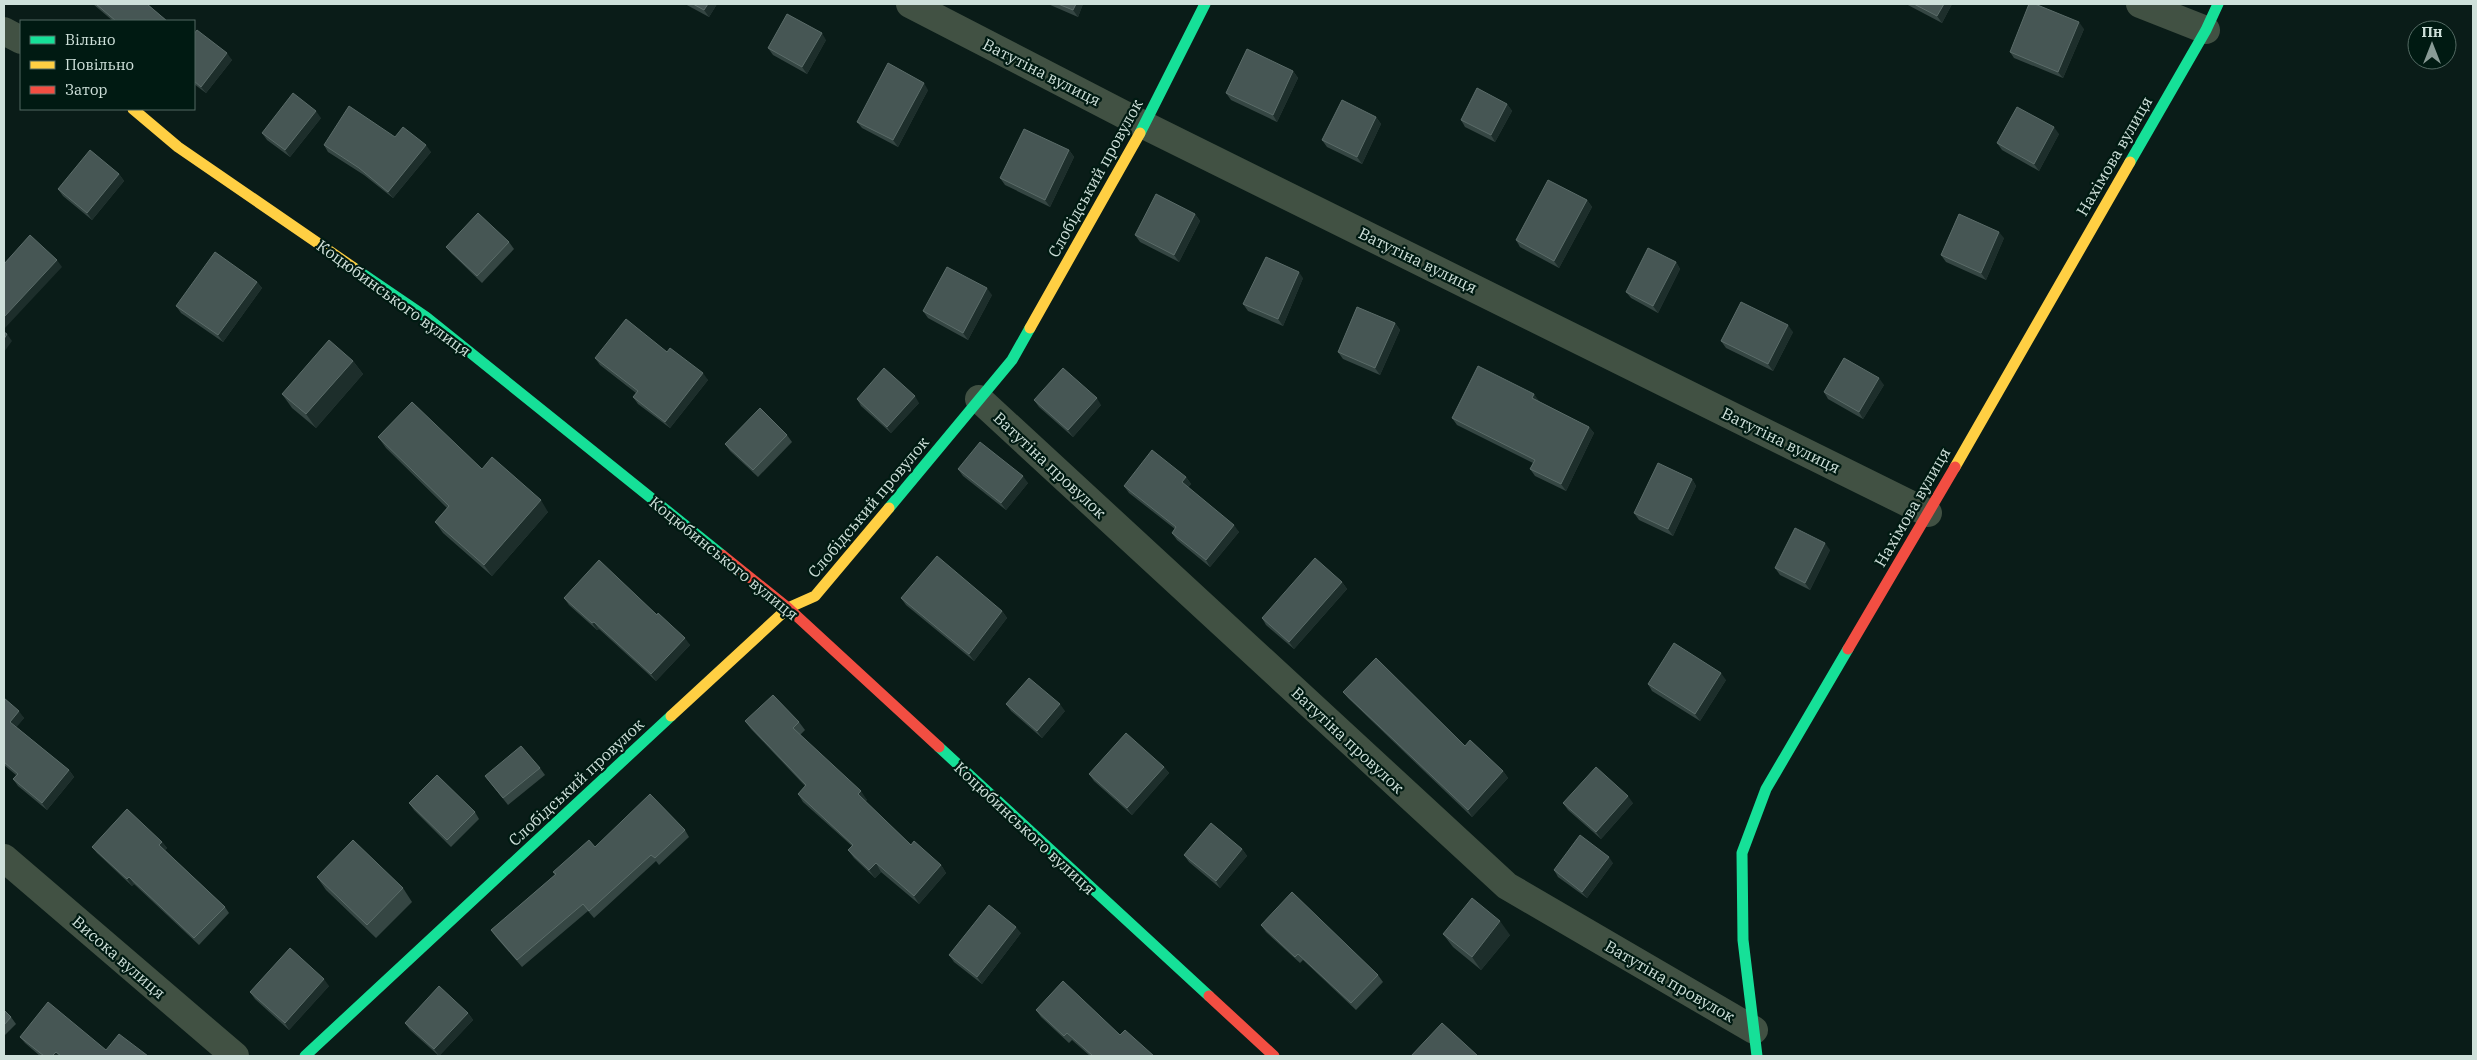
<svg xmlns="http://www.w3.org/2000/svg" width="2477" height="1060" viewBox="0 0 2477 1060" font-family="'IBM Plex Serif',serif">
	<rect width="100%" height="100%" fill="#0a1c18"/>
	<g fill="none" stroke-linecap="round" stroke-linejoin="round">
		<g stroke="#415143" stroke-width="28">
			<path d="M910,4l234,121 784,388"/>
			<path d="M2140,4l66,26"/>
			<path d="M4,31l17,9"/>
			<path d="M979,399l528,487 247,144"/>
			<path d="M4,858l231,198"/>
		</g>
		<g stroke="#16e098" stroke-width="11">
			<path d="M1140,133l65,-129"/>
			<path d="M2130,162l76,-132 12,-26"/>
			<path d="M354,268l72,49 296,238"/>
			<path d="M889,508l123,-148 18,-32"/>
			<path d="M939,747l270,249"/>
			<path d="M305,1056l366,-340"/>
			<path d="M1757,1056l-14,-116 -1,-87 24,-64 82,-140"/>
		</g>
		<g stroke="#ffcf43" stroke-width="11">
			<path d="M133,109l45,38 176,121"/>
			<path d="M1030,328l110,-195"/>
			<path d="M1955,467l175,-305"/>
			<path d="M671,716l117,-108 27,-12 74,-88"/>
		</g>
		<g stroke="#f24e42" stroke-width="11">
			<path d="M722,555l66,53 151,139"/>
			<path d="M1848,649l107,-182"/>
			<path d="M1209,996l65,60"/>
		</g>
	</g>
	<g fill="#354643">
		<path d="M93,4h54l20,17h-54z"/>
		<path d="M685,4h32l-8,13z"/>
		<path d="M1048,4h35l-5,13z"/>
		<path d="M1906,4h46l-10,19z"/>
		<path d="M2084,29l-21,49 -49,-20 -4,-6z"/>
		<path d="M194,34l38,26 -26,33 -12,-9z"/>
		<path d="M826,40l-19,34 -34,-19 -5,-7z"/>
		<path d="M1293,71l5,7 -21,44 -46,-22 -5,-7z"/>
		<path d="M928,90l-30,57 -36,-19 -5,-6z"/>
		<path d="M1507,104l5,7 -17,31 -30,-15 -4,-7z"/>
		<path d="M1376,117l5,7 -19,40 -35,-17 -5,-7z"/>
		<path d="M321,118l-31,39 -23,-17 -5,-7z"/>
		<path d="M2059,134l-20,37 -37,-21 -5,-7z"/>
		<path d="M395,137l36,15 -38,46 -29,-23 -36,-23 -4,-7z"/>
		<path d="M1069,150l5,7 -24,50 -45,-22 -5,-7z"/>
		<path d="M119,174l5,7 -32,39 -29,-24 -5,-7z"/>
		<path d="M1587,200l5,7 -33,61 -39,-21 -4,-7z"/>
		<path d="M1195,214l5,7 -21,41 -39,-20 -5,-7z"/>
		<path d="M2004,238l-18,42 -40,-18 -5,-7z"/>
		<path d="M509,242l5,7 -32,34 -31,-30 -5,-6z"/>
		<path d="M1676,262l4,7 -22,44 -27,-15 -5,-6z"/>
		<path d="M1303,278l-20,48 -35,-15 -5,-7z"/>
		<path d="M257,282l5,6 -39,54 -42,-29 -5,-7z"/>
		<path d="M992,295l-24,45 -40,-22 -5,-7z"/>
		<path d="M1395,323l5,7 -20,45 -37,-16 -5,-7z"/>
		<path d="M1793,332l-20,39 -47,-23 -5,-7z"/>
		<path d="M667,352l41,28 -38,48 -32,-24 -5,-7 3,-4 -36,-28 -5,-7z"/>
		<path d="M353,361l10,13 -47,54 -24,-20 -10,-14z"/>
		<path d="M1884,385l-21,34 -35,-20 -4,-7z"/>
		<path d="M1534,394l4,7 51,26 5,6 -28,58 -31,-15 -5,-7 3,-6 -76,-38 -5,-7z"/>
		<path d="M857,399l62,4 -28,30 -30,-27z"/>
		<path d="M1034,400l67,5 -28,32 -34,-30z"/>
		<path d="M787,435l5,7 -34,35 -28,-26 -5,-7z"/>
		<path d="M378,437l104,32 66,43 -56,64 -49,-43 -8,-11 12,-14 -61,-60z"/>
		<path d="M958,469l70,14 -22,27 -43,-34z"/>
		<path d="M1186,477l5,7 -3,3 51,45 -29,35 -33,-27 -5,-7 3,-4 -46,-36 -5,-7z"/>
		<path d="M1692,479l4,7 -23,50 -34,-16 -5,-7z"/>
		<path d="M1830,550l-20,40 -30,-15 -5,-7z"/>
		<path d="M1342,582l5,7 -53,60 -28,-24 -4,-7z"/>
		<path d="M564,598l93,17 33,30 -34,36 -57,-52 -2,1 -28,-25z"/>
		<path d="M901,598l101,13 5,7 -33,43 -68,-56z"/>
		<path d="M1726,680l-26,41 -48,-30 -4,-7z"/>
		<path d="M1343,692l122,54 38,25 5,7 -36,39 -124,-119z"/>
		<path d="M4,698l20,20 -8,9 53,43 5,7 -27,33 -29,-24 -5,-7 3,-4 -12,-10z"/>
		<path d="M1006,704l59,7 -23,27 -31,-27z"/>
		<path d="M745,721l54,1 6,8 -5,5 67,65 -2,1 46,44 30,20 5,8 -27,31 -38,-32 -6,6 -21,-20 -6,-8 4,-4 -49,-44 -5,-8 7,-8 -54,-57z"/>
		<path d="M1164,767l5,6 -37,42 -38,-34 -5,-7z"/>
		<path d="M540,768l5,7 -37,30 -23,-29z"/>
		<path d="M409,803l66,9 4,7 -28,28 -37,-37z"/>
		<path d="M1563,803h70l-32,36 -33,-29z"/>
		<path d="M685,830l4,7 -30,28 -3,-4 -62,57 -6,-7 -66,56 -26,-30 -5,-7 64,-55 -2,-3 42,-25z"/>
		<path d="M162,842l5,6 -2,2 60,57 4,6 -30,32 -65,-61 -2,2 -35,-33 -5,-6z"/>
		<path d="M1242,849l5,7 -27,32 -31,-26 -5,-7z"/>
		<path d="M1613,863l-26,35 -29,-21 -4,-7z"/>
		<path d="M317,877l86,11 9,14 -36,36 -50,-48z"/>
		<path d="M1261,925l117,50 5,7 -27,28 -53,-50 -3,3 -34,-31z"/>
		<path d="M1021,933l-39,51 -28,-22 -5,-7z"/>
		<path d="M1443,934l67,1 -29,35 -28,-23z"/>
		<path d="M329,986l-40,44 -34,-31 -5,-7z"/>
		<path d="M4,1010l7,7 5,7 -12,12z"/>
		<path d="M1036,1010l84,25 34,21h-64l-18,-16 -3,3 -28,-26z"/>
		<path d="M468,1013l5,7 -34,36 -29,-26 -5,-7z"/>
		<path d="M20,1037l86,13 42,6h-108l-15,-13z"/>
	</g>
	<g fill="#1d2e2b">
		<path d="M708,4h9l-8,13 -5,-7z"/>
		<path d="M1076,4h7l-5,13 -5,-7z"/>
		<path d="M1944,4h8l-10,19 -5,-7z"/>
		<path d="M2079,22l5,7 -21,49 -5,-6z"/>
		<path d="M822,33l4,7 -19,34 -5,-7z"/>
		<path d="M227,53l5,7 -26,33 -5,-6z"/>
		<path d="M1293,71l5,7 -21,44 -4,-7z"/>
		<path d="M924,83l4,7 -30,57 -5,-7z"/>
		<path d="M1507,104l5,7 -17,31 -4,-7z"/>
		<path d="M316,111l5,7 -31,39 -5,-7z"/>
		<path d="M1376,117l5,7 -19,40 -5,-7z"/>
		<path d="M2054,127l5,7 -20,37 -5,-7z"/>
		<path d="M426,145l5,7 -38,46 -5,-6z"/>
		<path d="M1069,150l5,7 -24,50 -5,-7z"/>
		<path d="M119,174l5,7 -32,39 -5,-7z"/>
		<path d="M1587,200l5,7 -33,61 -5,-7z"/>
		<path d="M1195,214l5,7 -21,41 -5,-7z"/>
		<path d="M1999,232l5,6 -18,42 -5,-7z"/>
		<path d="M57,260l5,7 -58,62v-12z"/>
		<path d="M1676,262l4,7 -22,44 -5,-7z"/>
		<path d="M1299,272l4,6 -20,48 -5,-7z"/>
		<path d="M257,282l5,6 -39,54 -5,-7z"/>
		<path d="M987,288l5,7 -24,45 -5,-7z"/>
		<path d="M1395,323l5,7 -20,45 -5,-7z"/>
		<path d="M1788,325l5,7 -20,39 -5,-7z"/>
		<path d="M7,334l5,7 -8,11v-13z"/>
		<path d="M353,361l10,13 -47,54 -10,-14z"/>
		<path d="M703,373l5,7 -38,48 -5,-6z"/>
		<path d="M1879,378l5,7 -21,34 -4,-7z"/>
		<path d="M1534,394l5,7 -2,4 -5,-7z"/>
		<path d="M915,396l4,7 -28,30 -4,-6z"/>
		<path d="M1097,398l4,7 -28,32 -5,-7z"/>
		<path d="M1589,427l5,6 -28,58 -5,-7z"/>
		<path d="M1023,476l5,7 -22,27 -5,-7z"/>
		<path d="M1186,477l5,7 -4,5 -5,-7z"/>
		<path d="M1692,479l4,7 -23,50 -5,-7z"/>
		<path d="M541,500l7,12 -56,64 -8,-11z"/>
		<path d="M1234,525l5,7 -29,35 -4,-7z"/>
		<path d="M1825,543l5,7 -20,40 -5,-7z"/>
		<path d="M1342,582l5,7 -53,60 -5,-7z"/>
		<path d="M1002,611l5,7 -33,43 -5,-7z"/>
		<path d="M594,622l5,7 -2,1 -5,-7z"/>
		<path d="M685,638l5,7 -34,36 -5,-7z"/>
		<path d="M1721,673l5,7 -26,41 -5,-7z"/>
		<path d="M1060,704l5,7 -23,27 -5,-7z"/>
		<path d="M19,711l5,7 -9,11 -5,-7z"/>
		<path d="M1164,767l5,6 -37,42 -5,-7z"/>
		<path d="M69,770l5,7 -27,33 -5,-7z"/>
		<path d="M1503,771l5,7 -36,39 -4,-7z"/>
		<path d="M861,791l6,9 -3,3 -6,-9z"/>
		<path d="M1628,796l5,7 -32,36 -5,-7z"/>
		<path d="M162,842l5,6 -3,4 -5,-7z"/>
		<path d="M1242,849l5,7 -27,32 -4,-7z"/>
		<path d="M1609,857l4,6 -26,35 -5,-6z"/>
		<path d="M876,863l5,9 -6,6 -6,-8z"/>
		<path d="M941,865l5,8 -27,31 -5,-8z"/>
		<path d="M129,877l5,7 -2,2 -5,-7z"/>
		<path d="M1500,921l10,14 -29,35 -9,-13z"/>
		<path d="M1016,927l5,6 -39,51 -5,-7z"/>
		<path d="M324,979l5,7 -40,44 -4,-7z"/>
		<path d="M468,1013l5,7 -34,36 -5,-7z"/>
		<path d="M56,1052l3,4h-7z"/>
	</g>
	<g fill="#465654" stroke="#5b6c69">
		<path d="M96,4h51l20,17h-51z"/>
		<path d="M693,4h15l-4,6z"/>
		<path d="M1058,4h18l-3,6z"/>
		<path d="M1914,4h30l-7,12z"/>
		<path d="M2029,4h6l44,18 -21,50 -48,-20z"/>
		<path d="M787,14l35,19 -20,34 -34,-19z"/>
		<path d="M197,30l30,23 -26,34 -7,-6v-47z"/>
		<path d="M1247,49l46,22 -20,44 -47,-22z"/>
		<path d="M888,63l36,20 -31,57 -36,-18z"/>
		<path d="M1477,88l30,16 -16,31 -30,-15z"/>
		<path d="M293,93l23,18 -31,39 -23,-17z"/>
		<path d="M1342,100l34,17 -19,40 -35,-17z"/>
		<path d="M349,106l46,31 8,-10 23,18 -38,47 -29,-24 -35,-23z"/>
		<path d="M2017,107l37,20 -20,37 -37,-21z"/>
		<path d="M1024,129l45,21 -24,50 -45,-22z"/>
		<path d="M90,150l29,24 -32,39 -29,-24z"/>
		<path d="M1548,180l39,20 -33,61 -38,-21z"/>
		<path d="M1156,194l39,20 -21,41 -39,-20z"/>
		<path d="M478,213l31,29 -32,34 -31,-29z"/>
		<path d="M1959,214l40,18 -18,41 -40,-18z"/>
		<path d="M30,235l27,25 -53,57v-53z"/>
		<path d="M1648,248l28,14 -23,44 -27,-14z"/>
		<path d="M215,252l42,30 -39,53 -42,-29z"/>
		<path d="M1266,257l33,15 -21,47 -35,-15z"/>
		<path d="M947,267l40,21 -24,45 -40,-22z"/>
		<path d="M1741,302l47,23 -20,39 -47,-23z"/>
		<path d="M1357,307l38,16 -20,45 -37,-16z"/>
		<path d="M626,319l41,33 3,-4 33,25 -38,49 -32,-25 5,-6 -43,-33z"/>
		<path d="M4,332l3,2 -3,5z"/>
		<path d="M329,340l24,21 -47,53 -24,-20z"/>
		<path d="M1844,358l35,20 -20,34 -35,-20z"/>
		<path d="M1478,366l56,28 -2,4 57,29 -28,57 -31,-15 5,-9 -83,-42z"/>
		<path d="M884,368l31,28 -28,31 -30,-28z"/>
		<path d="M1063,368l34,30 -29,32 -34,-30z"/>
		<path d="M412,402l70,67 10,-12 49,43 -57,65 -49,-43 14,-16 -71,-69z"/>
		<path d="M760,408l27,27 -34,35 -28,-26z"/>
		<path d="M980,442l43,34 -22,27 -43,-34z"/>
		<path d="M1152,450l34,27 -4,5 52,43 -28,35 -34,-27 4,-6 -52,-41z"/>
		<path d="M1658,463l34,16 -24,50 -34,-16z"/>
		<path d="M1795,528l30,15 -20,40 -30,-15z"/>
		<path d="M937,556l65,55 -33,43 -68,-56z"/>
		<path d="M1315,558l27,24 -53,60 -27,-24z"/>
		<path d="M599,560l58,55 1,-2 27,25 -34,36 -57,-52 -2,1 -28,-25z"/>
		<path d="M1674,643l47,30 -26,41 -47,-30z"/>
		<path d="M1376,658l89,88 5,-6 33,31 -35,39 -125,-118z"/>
		<path d="M1029,678l31,26 -23,27 -31,-27z"/>
		<path d="M773,695l26,27 -6,6 68,63 -3,3 53,51 3,-4 27,24 -27,31 -38,-33 -7,7 -21,-20 5,-5 -55,-51 8,-9 -61,-64z"/>
		<path d="M4,698l15,13 -9,11 59,48 -27,33 -29,-24 5,-5 -14,-12z"/>
		<path d="M1126,733l38,34 -37,41 -38,-34z"/>
		<path d="M521,746l19,22 -37,30 -18,-22z"/>
		<path d="M1596,767l32,29 -32,36 -33,-29z"/>
		<path d="M437,775l38,37 -28,28 -38,-37z"/>
		<path d="M650,794l35,36 -30,28 -4,-3 -62,56 -6,-7 -66,56 -26,-30 65,-56 -3,-2 36,-32 6,7z"/>
		<path d="M127,809l35,33 -3,3 66,62 -31,31 -65,-61 -2,2 -35,-32z"/>
		<path d="M1211,823l31,26 -26,32 -32,-26z"/>
		<path d="M1580,835l29,22 -27,35 -28,-22z"/>
		<path d="M353,840l50,48 -36,37 -50,-48z"/>
		<path d="M1292,892l86,83 -27,28 -53,-49 -3,3 -34,-32z"/>
		<path d="M1472,898l28,23 -28,36 -29,-23z"/>
		<path d="M989,905l27,22 -39,50 -28,-22z"/>
		<path d="M290,948l34,31 -39,44 -35,-31z"/>
		<path d="M1063,981l57,54 5,-5 29,26h-61l-26,-23 -3,3 -28,-26z"/>
		<path d="M439,986l29,27 -34,36 -29,-26z"/>
		<path d="M48,1002l58,48 13,-16 29,22h-87l-5,-4 -4,4h-8l-24,-19z"/>
		<path d="M4,1010l7,7 -7,8z"/>
		<path d="M1442,1023l36,33h-67z"/>
	</g>
	<g text-anchor="middle" stroke-width="4.5" stroke-linejoin="round" paint-order="stroke">
		<g font-size="16" fill="#cee0da" stroke="#001a12">
			<text transform="translate(1042 72) rotate(27)" y="6">Ватутіна вулиця</text>
			<text transform="translate(2114 156) rotate(-60)" y="6">Нахімова вулиця</text>
			<text transform="translate(1095 178) rotate(-61)" y="6">Слобідський провулок</text>
			<text transform="translate(1418 260) rotate(26)" y="6">Ватутіна вулиця</text>
			<text transform="translate(394 298) rotate(36)" y="6">Коцюбинського вулиця</text>
			<text transform="translate(1781 440) rotate(26)" y="6">Ватутіна вулиця</text>
			<text transform="translate(1050 465) rotate(43)" y="6">Ватутіна провулок</text>
			<text transform="translate(868 507) rotate(-50)" y="6">Слобідський провулок</text>
			<text transform="translate(1912 507) rotate(-60)" y="6">Нахімова вулиця</text>
			<text transform="translate(724 558) rotate(39)" y="6">Коцюбинського вулиця</text>
			<text transform="translate(1348 740) rotate(43)" y="6">Ватутіна провулок</text>
			<text transform="translate(576 782) rotate(-43)" y="6">Слобідський провулок</text>
			<text transform="translate(1025 828) rotate(43)" y="6">Коцюбинського вулиця</text>
			<text transform="translate(119 957) rotate(41)" y="6">Висока вулиця</text>
			<text transform="translate(1670 981) rotate(30)" y="6">Ватутіна провулок</text>
		</g>
	</g>
	<rect width="2477" height="1060" fill="none" stroke="#cee0da" stroke-width="10"/>
	<rect x="20" y="20" width="175" height="90" fill="#001a12" stroke="#526962"/>
	<rect x="30" y="36" width="25" height="8" fill="#16e098" stroke="#526962"/>
	<text x="65" y="45" font-size="15" fill="#cee0da">Вільно</text>
	<rect x="30" y="61" width="25" height="8" fill="#ffcf43" stroke="#526962"/>
	<text x="65" y="70" font-size="15" fill="#cee0da">Повільно</text>
	<rect x="30" y="86" width="25" height="8" fill="#f24e42" stroke="#526962"/>
	<text x="65" y="95" font-size="15" fill="#cee0da">Затор</text>
	<g transform="translate(2432 45)"><circle r="24" fill="#001a12" stroke="#526962"/>
	<path d="M0-4L9 19L0 12L-9 19Z" fill="#899b96"/>
	<text y="-8" font-size="14" font-weight="bold" text-anchor="middle" fill="#cee0da">Пн</text>
	</g>
</svg>
